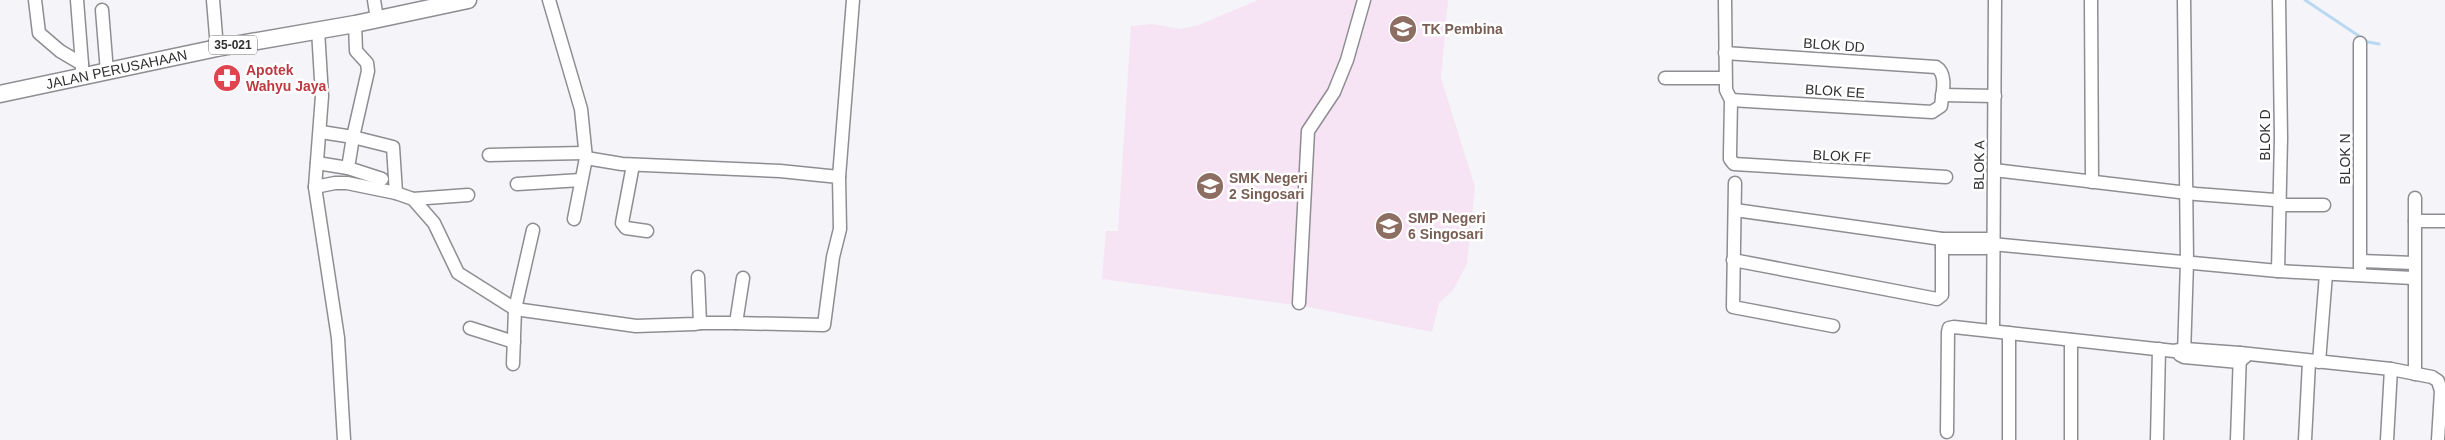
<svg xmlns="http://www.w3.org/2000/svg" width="2445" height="440" viewBox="0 0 2445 440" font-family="Helvetica,sans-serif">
	<rect width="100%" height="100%" fill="#f4f4f9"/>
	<g fill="#f6e4f5">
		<path d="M1258,0h102l-23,72 -17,32 -15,19 -4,18 -7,164 -192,-26 4,-48h12l13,-205 21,-2 28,5 19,-4z"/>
		<path d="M1369,0h79l-7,78 34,109 -8,77 -14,26 -14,13 -7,29 -129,-26 8,-163 4,-13 27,-43 12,-28z"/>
	</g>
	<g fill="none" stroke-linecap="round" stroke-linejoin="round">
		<path stroke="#bad9f1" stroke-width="3" d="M2305,0l63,42 11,2"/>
		<defs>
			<g id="minor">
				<path d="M35,0l4,33 21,18 22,13v13"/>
				<path d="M77,0l5,64"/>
				<path d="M213,0l4,48"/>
				<path d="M374,0l3,19"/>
				<path d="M549,0l32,109 5,49"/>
				<path d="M1725,0l1,90 5,10 -1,54v5l4,5 212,13"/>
				<path d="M2091,0l1,182"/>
				<path d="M2184,0l3,262 -3,93"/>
				<path d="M102,10l5,62"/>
				<path d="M355,24l1,27 11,12 1,8 -15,66 40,10 3,46"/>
				<path d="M318,30l4,66 -7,91 23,151 6,102"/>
				<path d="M1725,53l211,14c12,7 6,27 5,39l-9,6 -201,-12"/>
				<path d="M1665,78h60"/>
				<path d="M1942,95l53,1"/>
				<path d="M321,132l32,5 -5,31 34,11"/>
				<path d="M489,155l96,-2"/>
				<path d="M317,163l31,5"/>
				<path d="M633,165l-11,58 4,5 21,3"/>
				<path d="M1994,170l202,24 79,6 9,5h40"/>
				<path d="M839,177l14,-177"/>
				<path d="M1735,183l-2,124 100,19"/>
				<path d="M517,184l64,-4"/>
				<path d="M315,187l20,-4h12l49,10 17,6 21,24 24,50 57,36 121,17 58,-2 6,-1 -2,-46"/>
				<path d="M413,199l55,-4"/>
				<path d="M1735,210l207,29h51"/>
				<path d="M574,219l12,-61 36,6 158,7 59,6 1,52 -7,28 -9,68 -88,-2 7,-45"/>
				<path d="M2415,221v-23"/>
				<path d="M1992,244l286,27 135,7"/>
				<path d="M1942,248h51"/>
				<path d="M1733,260l204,39 5,-4v-56"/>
				<path d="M2361,261l53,2"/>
				<path d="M2278,271l3,-133 -2,-138"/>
				<path d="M2360,275v-232"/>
				<path d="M1299,303l9,-172 26,-39 13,-32 17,-60"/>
				<path d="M700,323h36"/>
				<path d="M470,328l44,14"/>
				<path d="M1993,330l2,-330"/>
				<path d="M2180,355l4,2 55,5 6,-5"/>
				<path d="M2319,362l7,-88"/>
				<path d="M513,364l2,-55 18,-79"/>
				<path d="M2415,374v-153h30"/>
				<path d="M1947,432l1,-100 1,-4 5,-1 220,24 11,-2 55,4 151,16 41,8 6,4 3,10 -3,49"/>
				<path d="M2009,440v-107"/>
				<path d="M2071,440v-100"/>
				<path d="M2157,440l2,-91"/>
				<path d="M2237,440l3,-87"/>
				<path d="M2305,440l4,-78"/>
				<path d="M2387,440l4,-71"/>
			</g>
			<g id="major">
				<path id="s1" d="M0,94l217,-46 138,-24 113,-24"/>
			</g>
		</defs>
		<use href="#minor" stroke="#8e8e92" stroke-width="15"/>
		<use href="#major" stroke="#8e8e92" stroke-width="19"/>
		<use href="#minor" stroke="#fff" stroke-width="12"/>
		<use href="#major" stroke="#fff" stroke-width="16"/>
	</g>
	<defs>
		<symbol id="school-disc" viewBox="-11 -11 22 22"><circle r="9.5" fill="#8d6e63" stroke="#fff"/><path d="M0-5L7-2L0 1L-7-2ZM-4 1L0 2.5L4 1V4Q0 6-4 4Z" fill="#fff"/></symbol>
		<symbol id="pharmacy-disc" viewBox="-11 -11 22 22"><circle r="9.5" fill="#e0444e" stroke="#fff"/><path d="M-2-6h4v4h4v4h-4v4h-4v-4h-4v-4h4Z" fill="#fff"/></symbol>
	</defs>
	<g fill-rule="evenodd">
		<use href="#school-disc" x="1387" y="13" width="32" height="32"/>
		<use href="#pharmacy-disc" x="211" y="62" width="32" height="32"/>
		<use href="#school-disc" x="1194" y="170" width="32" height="32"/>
		<use href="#school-disc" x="1373" y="210" width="32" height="32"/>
	</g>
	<g text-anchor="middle" stroke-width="5" stroke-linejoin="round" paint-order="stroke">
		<rect fill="#fff" stroke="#6d6d6f" stroke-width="1" x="209" y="35.5" width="48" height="19" rx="4"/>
		<g font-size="12" font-weight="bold" fill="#2f2f31">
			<text x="233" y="49">35-021</text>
		</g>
		<g font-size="14" font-weight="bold" fill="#785e54" stroke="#fff" text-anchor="start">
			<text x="1422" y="34">TK Pembina</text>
			<text x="1229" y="183">SMK Negeri<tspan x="1229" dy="16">2 Singosari</tspan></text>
			<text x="1408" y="223">SMP Negeri<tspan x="1408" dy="16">6 Singosari</tspan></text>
		</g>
		<g font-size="14" fill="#2f2f31" stroke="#fff">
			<text transform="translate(1834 45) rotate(4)" y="5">BLOK DD</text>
			<text dy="5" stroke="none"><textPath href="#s1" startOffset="119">JALAN PERUSAHAAN</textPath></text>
			<text transform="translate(1835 91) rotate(4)" y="5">BLOK EE</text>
			<text transform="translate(2265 135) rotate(-90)" y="5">BLOK D</text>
			<text transform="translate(1842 156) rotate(3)" y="5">BLOK FF</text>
			<text transform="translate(2345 159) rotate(-90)" y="5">BLOK N</text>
			<text transform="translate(1979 165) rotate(-89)" y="5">BLOK A</text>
		</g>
		<g font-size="14" font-weight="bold" fill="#be3a42" stroke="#fff" text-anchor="start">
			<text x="246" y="75">Apotek<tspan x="246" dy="16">Wahyu Jaya</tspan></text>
		</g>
	</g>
</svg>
